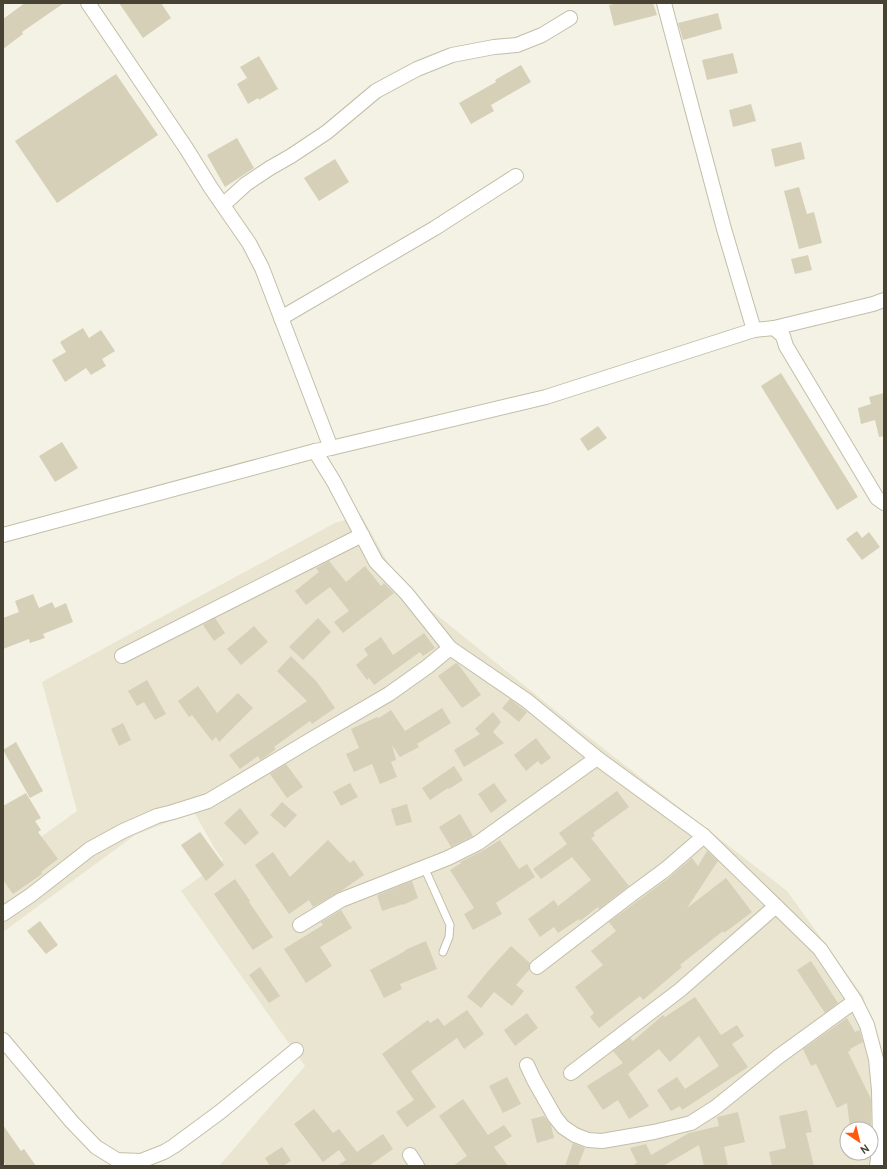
<svg xmlns="http://www.w3.org/2000/svg" width="887" height="1169" viewBox="0 0 887 1169" font-family="Cabin,sans-serif">
	<rect width="100%" height="100%" fill="#f4f2e4"/>
	<path fill="#e9e5d1" fill-rule="evenodd" d="M361,515l40,71 176,142 210,163 76,105 21,66v104h-665l86,-100 -124,-175 42,-31 -8,-11 -21,-37 -59,23 -132,97v-77l28,-11 46,-33 -35,-129 293,-159zM847,1129h24v24h-24z"/>
	<g fill="#d7d0b8">
		<path d="M25,3h39l-42,29 1,2 -20,15v-30z"/>
		<path d="M119,3h42l10,15 -28,20z"/>
		<path d="M618,3h35l4,12 -43,11 -5,-21z"/>
		<path d="M718,13l4,16 -39,11 -5,-17z"/>
		<path d="M733,53l5,20 -31,7 -5,-20z"/>
		<path d="M259,56l19,33 -19,11 -1,-2 -10,6 -11,-20 10,-6 -7,-11z"/>
		<path d="M521,65l10,17 -40,23 3,6 -23,13 -12,-21 37,-21 -1,-2z"/>
		<path d="M116,74l42,61 -101,68 -42,-62z"/>
		<path d="M751,104l5,17 -23,6 -4,-17z"/>
		<path d="M237,138l17,30 -29,19 -18,-32z"/>
		<path d="M801,142l4,17 -30,8 -4,-18z"/>
		<path d="M335,159l14,23 -30,19 -15,-23z"/>
		<path d="M799,187l8,27 7,-2 8,31 -23,6 -15,-58z"/>
		<path d="M808,255l4,15 -17,4 -4,-15z"/>
		<path d="M83,328l6,10 12,-8 14,21 -13,8 4,7 -15,9 -5,-7 -21,14 -13,-22 14,-8 -6,-10z"/>
		<path d="M781,373l77,124 -21,13 -76,-124z"/>
		<path d="M884,393v43l-5,1 -4,-17 -14,4 -3,-16 13,-4 -2,-7z"/>
		<path d="M598,426l9,12 -19,13 -8,-12z"/>
		<path d="M62,442l16,26 -23,14 -16,-26z"/>
		<path d="M857,531l5,7 7,-6 11,15 -18,13 -16,-21z"/>
		<path d="M329,561l17,21 19,-16 16,20 3,-3 10,10 -51,40 -9,-11 15,-11 -19,-24 -24,18 -11,-14 24,-19 -3,-4z"/>
		<path d="M33,594l6,14 13,-6 3,6 11,-5 7,19 -30,12 2,4 -15,5 -1,-4 -26,10v-31l16,-6 -4,-11z"/>
		<path d="M215,618l10,15 -11,8 -11,-16z"/>
		<path d="M318,618l13,14 -28,28 -14,-13z"/>
		<path d="M254,626l14,16 -27,23 -14,-16z"/>
		<path d="M424,633l11,15 -12,8 -3,-4 -46,33 -5,-7 -2,2 -11,-15 12,-10 -4,-6 17,-12 12,18z"/>
		<path d="M291,656l26,26 18,26 -23,16 -2,-3 -36,26 2,2 -12,9 -4,2 -2,-4 -18,13 -11,-14 78,-54 -30,-30z"/>
		<path d="M456,663l2,1 23,31 -19,13 -24,-32z"/>
		<path d="M147,680l19,34 -11,6 -11,-18 -7,4 -9,-15z"/>
		<path d="M198,686l19,27 21,-20 15,15 -34,34 -3,-5 -4,4 -20,-26 -3,2 -11,-16z"/>
		<path d="M510,699l17,13 -8,10 -17,-14z"/>
		<path d="M442,708l9,15 -34,21 2,3 -19,10 -8,-12 4,15 -5,2 6,15 -17,7 -8,-20 -18,8 -8,-18 13,-6 -8,-19 26,-12 2,1 12,-8 14,21z"/>
		<path d="M493,712l8,10 -8,10 11,11 -40,24 -10,-17 26,-16 -5,-5z"/>
		<path d="M123,723l8,17 -12,6 -8,-17z"/>
		<path d="M536,738l15,20 -10,7 -3,-4 -12,10 -12,-16z"/>
		<path d="M16,742l27,49 -13,7 -27,-48z"/>
		<path d="M286,764l17,23 -16,11 -17,-24z"/>
		<path d="M454,766l9,14 -14,9 -1,-1 -18,12 -8,-12z"/>
		<path d="M350,783l8,14 -17,9 -8,-14z"/>
		<path d="M494,783l13,18 -16,12 -13,-19z"/>
		<path d="M617,791l12,16 -36,26 2,3 -4,2 38,48 -30,23 -1,-2 -18,14 -1,-2 -21,14 -4,-6 -14,10 -12,-18 26,-19 4,6 33,-26 -19,-23 -31,22 -8,-10 34,-25 -8,-11z"/>
		<path d="M26,793l15,25 -6,3 6,9 -3,2 20,27 -17,13 1,2 -29,20 -10,-14v-74z"/>
		<path d="M282,802l15,13 -12,13 -15,-13z"/>
		<path d="M407,804l5,18 -16,4 -5,-17z"/>
		<path d="M240,808l19,25 -14,12 -21,-22z"/>
		<path d="M460,814l13,22 -22,11 -12,-20z"/>
		<path d="M200,832l24,33 -18,16 -25,-36z"/>
		<path d="M328,840l22,23 4,-3 10,15 -23,16 -28,16 -4,-7 -20,14 -34,-49 18,-13 17,25z"/>
		<path d="M500,840l19,29 8,-5 8,13 -39,26 6,11 -29,16 -9,-16 10,-6 -24,-38 11,-7 -1,-1 22,-11z"/>
		<path d="M707,851l11,10 -31,47 39,-30 26,34 -28,21 -1,-2 -43,34 2,2 -39,33 -3,-4 -41,32 -9,-11 4,-4 -19,-26 28,-22 -12,-14 25,-20 -7,-9 61,-45 22,-19 6,8z"/>
		<path d="M235,879l15,22 -1,1 24,35 -20,13 -39,-56z"/>
		<path d="M412,881l6,17 -15,7v-1l-21,7 -5,-16z"/>
		<path d="M341,910l11,18 -32,19 12,19 -26,17 -22,-34 39,-24 -2,-3z"/>
		<path d="M40,921l18,24 -12,9 -19,-23z"/>
		<path d="M426,941l11,28 -37,15 2,5 -18,9 -14,-28 35,-19v-1z"/>
		<path d="M511,946l19,17 -1,5v2l-13,15 8,6 -12,15 -18,-14 -13,16 -14,-11 22,-27z"/>
		<path d="M811,961l27,42 -13,10 -28,-43z"/>
		<path d="M260,967l20,29 -11,7 -20,-28z"/>
		<path d="M695,997l26,38 16,-10 7,11 -12,8 16,23 -66,43 -2,-4 -9,5 -14,-21 20,-13 8,12 34,-23 -20,-30 -29,26 -11,-13 -31,25 21,32 -20,13 -11,-19 -15,10 -16,-24 36,-23 -10,-12 17,-13 3,3 30,-26 2,2z"/>
		<path d="M467,1010l17,24 -20,15 -7,-11 -46,33 25,36 -29,20 -11,-15 18,-12 -32,-46 46,-34 2,3 8,-5 6,8z"/>
		<path d="M527,1013l11,15 -23,18 -11,-16z"/>
		<path d="M847,1018l8,14 4,-2 1,2 3,10 -13,7 1,1 -3,2 23,47v26l-21,3 -3,-25 -10,5 -21,-44 -5,2 -8,-17z"/>
		<path d="M507,1077l14,27 -18,9 -14,-27z"/>
		<path d="M463,1099l25,36 16,-10 8,11 -18,11 14,19h-55l14,-10 -28,-40z"/>
		<path d="M314,1109l19,24 6,-4 18,23 26,-18 10,15 -24,17h-32l9,-6 -7,-10 -16,12 -29,-38z"/>
		<path d="M807,1110l5,22 -6,1 8,33h-42l-3,-14 17,-4 -7,-32z"/>
		<path d="M738,1112l7,30 -21,5 4,19h-24l-5,-21 -36,21h-32l6,-3 -7,-15 16,-4 5,11 38,-22 30,-7 -2,-9z"/>
		<path d="M544,1116l7,9 3,13 -17,5 -6,-24z"/>
		<path d="M3,1125l18,26 3,-2 12,17h-30l-3,-5z"/>
		<path d="M573,1143l12,5 -7,18h-13z"/>
		<path d="M282,1147l9,14 -8,5h-13l-5,-8z"/>
	</g>
	<g fill="none" stroke-linecap="round" stroke-linejoin="round">
		<defs>
			<path id="lane" d="M424,867l26,58 -1,12 -6,15"/>
			<g id="street">
				<path d="M88,3l98,145 25,40 38,55 13,25 69,180"/>
				<path d="M664,3l60,226 30,101"/>
				<path d="M223,205l23,-21 24,-16 21,-12 36,-24 49,-41 41,-22 35,-14 42,-8 23,-2 25,-10 28,-17"/>
				<path d="M281,318l154,-90 81,-52"/>
				<path d="M774,328l9,8 3,10 91,152 7,5"/>
				<path d="M315,451l19,31 42,80 31,32 43,54 76,52 71,58 107,78 116,113 35,52 12,24 9,34 3,31 1,52 -3,24"/>
				<path d="M3,535l312,-84 16,-3 215,-51 208,-67 20,-2 99,-24 11,-4"/>
				<path d="M122,656l240,-121"/>
				<path d="M3,914l28,-19 59,-46 33,-18 34,-15 16,-4 35,-11 109,-65 72,-42 38,-27 23,-19"/>
				<path d="M300,925l41,-25 107,-42 30,-15 119,-85"/>
				<path d="M537,967l95,-73 34,-25 38,-33"/>
				<path d="M3,1040l69,82 24,25 21,13 24,1 23,-9 10,-6 46,-34 76,-62"/>
				<path d="M527,1065l7,15 21,37 8,10 12,8 13,5 14,1 52,-9 37,-9 25,-16 62,-50 77,-56"/>
				<path d="M571,1073l109,-83 96,-84"/>
				<path d="M410,1155l7,11"/>
			</g>
		</defs>
		<use href="#lane" stroke="#c3bea8" stroke-width="9"/>
		<use href="#street" stroke="#c3bea8" stroke-width="16"/>
		<use href="#lane" stroke="#fff" stroke-width="7"/>
		<use href="#street" stroke="#fff" stroke-width="14"/>
	</g>
	<rect width="887" height="1169" fill="none" stroke="#474233" stroke-width="8"/>
	<g transform="translate(859 1141) rotate(145)"><circle r="19" fill="#ffffff" stroke="#b5b3ad"/>
	<path d="M0-3L7 15L0 10L-7 15Z" fill="#ff5910"/>
	<text y="-6" font-size="11" font-weight="bold" text-anchor="middle" fill="#474233">N</text>
	</g>
</svg>
